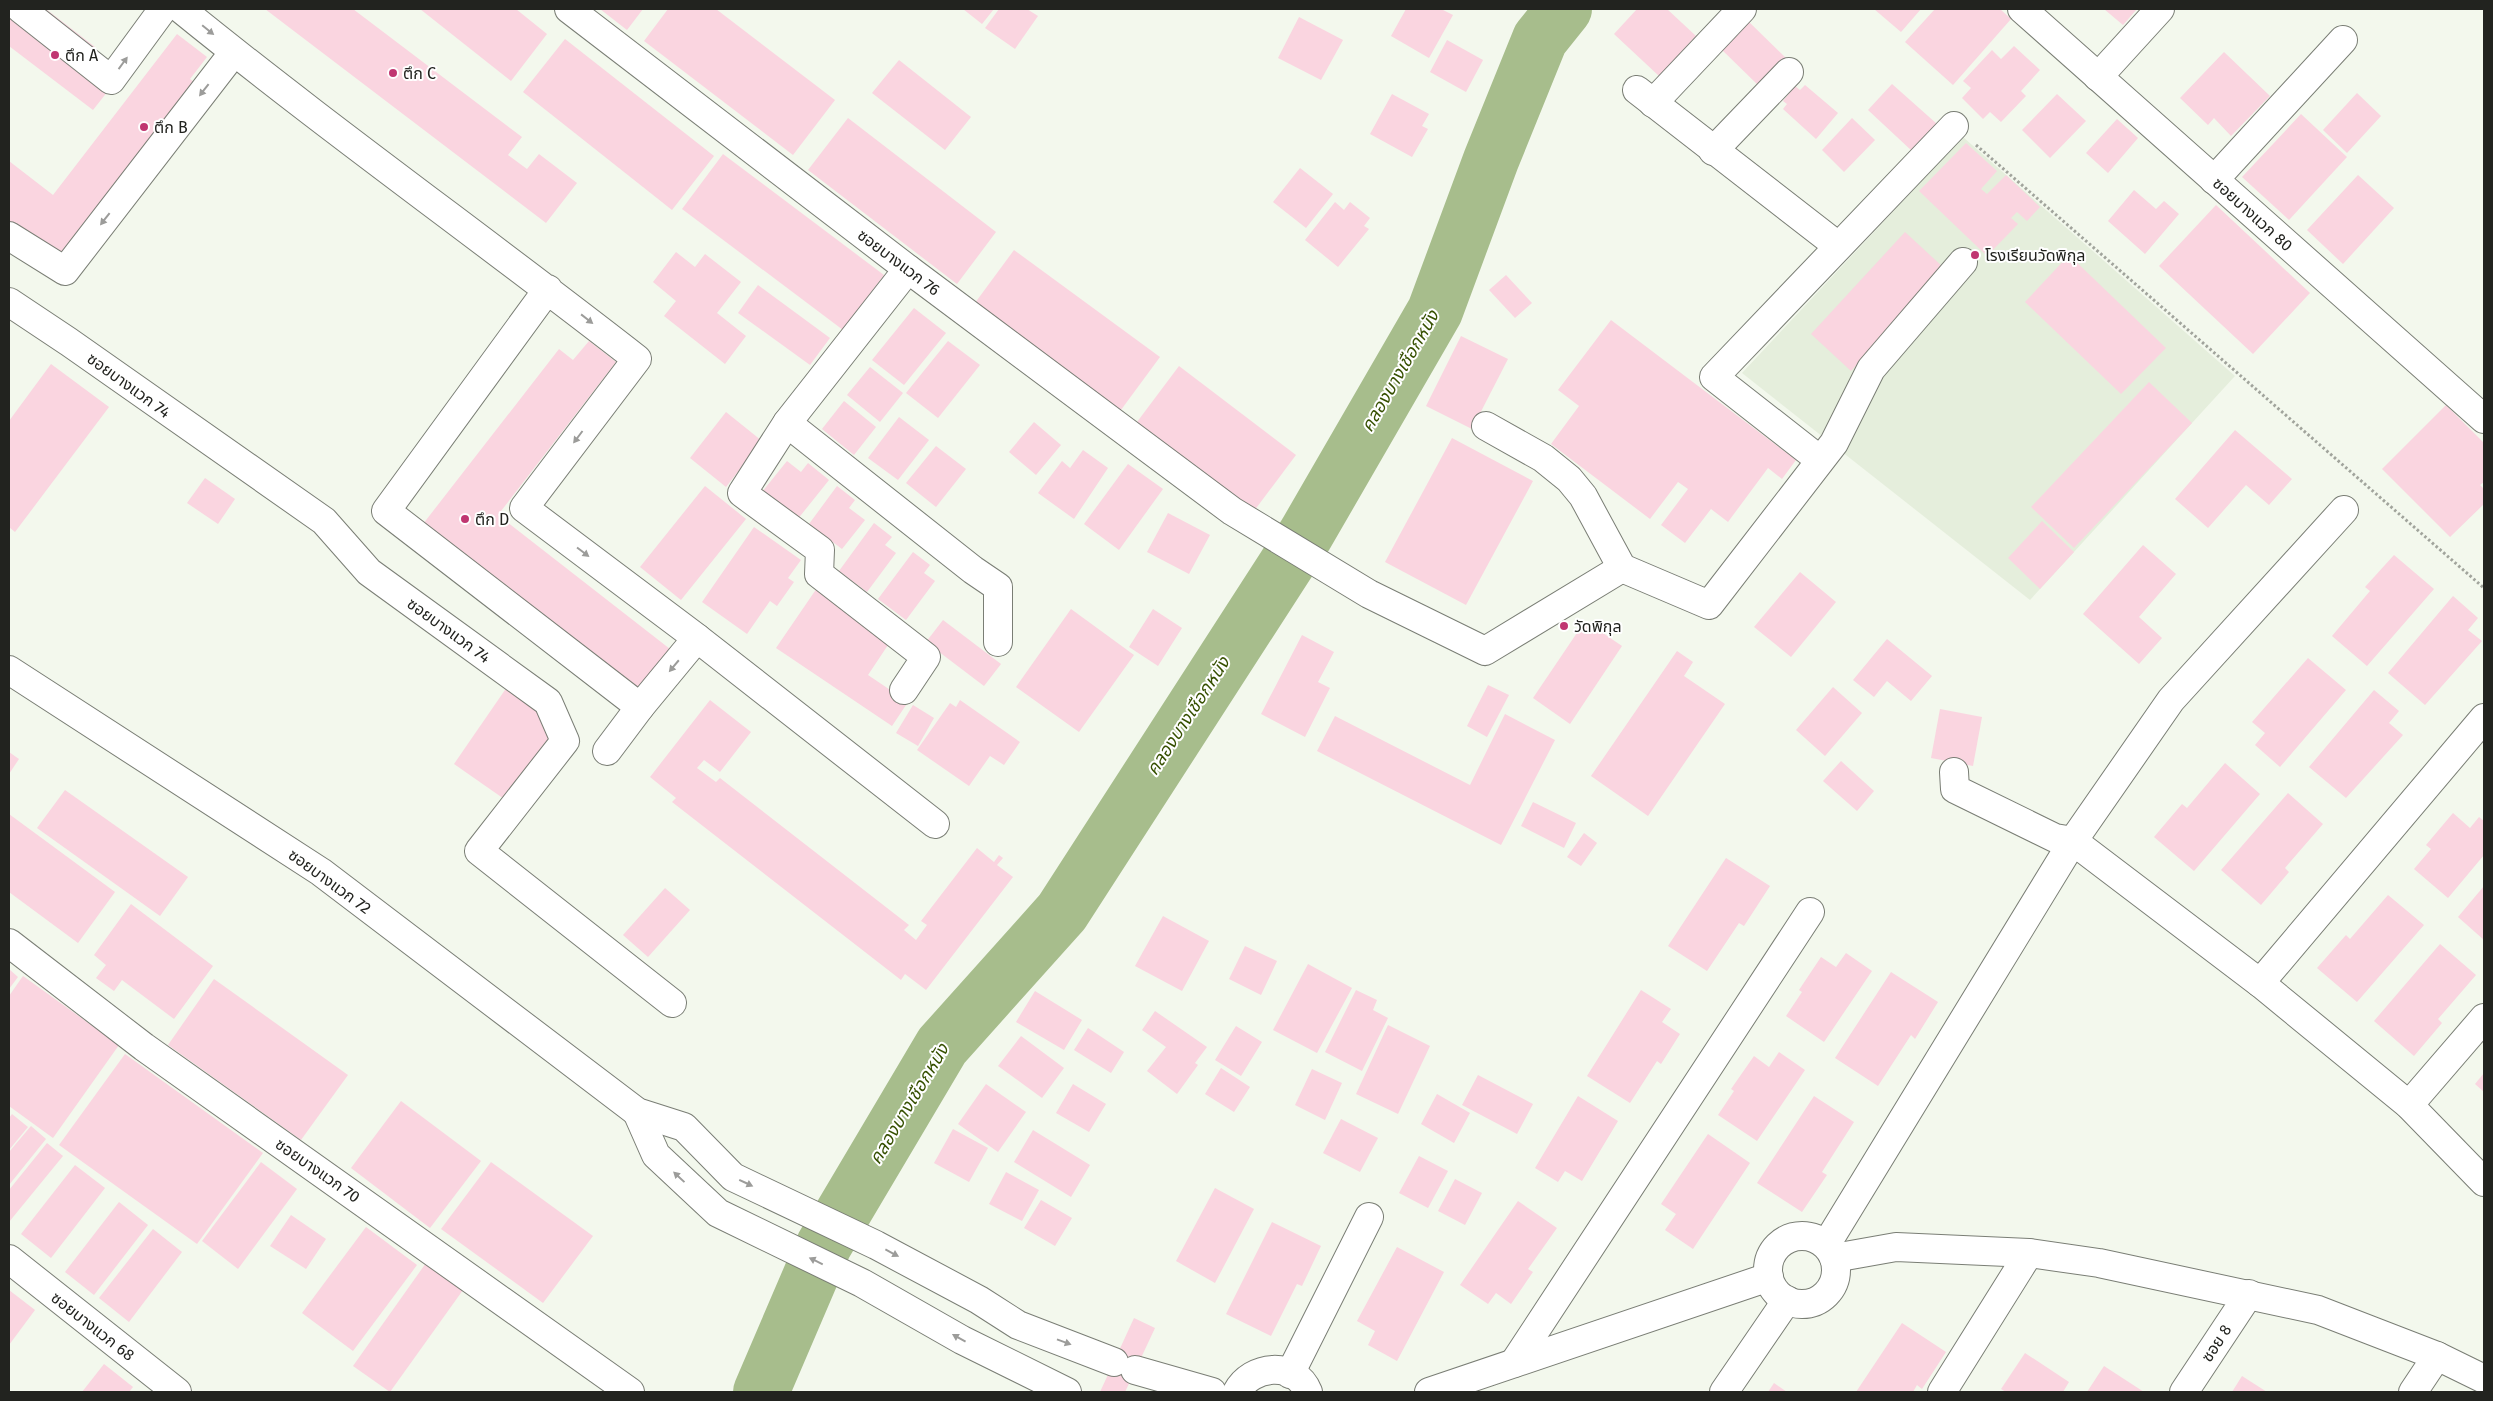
<svg xmlns="http://www.w3.org/2000/svg" width="2493" height="1401" viewBox="0 0 2493 1401" font-family="'Fira Sans','Noto Sans Thai',sans-serif">
	<rect width="100%" height="100%" fill="#f3f8ed"/>
	<path fill="#e5eedc" d="M1963,137l272,239 -205,224 -288,-227z"/>
	<g fill="none" stroke-linecap="round" stroke-linejoin="round">
		<path stroke="#a7bd8c" stroke-width="56" d="M761,1392l63,-147 118,-199 120,-134 244,-378 129,-223 56,-151 49,-121 24,-30"/>
	</g>
	<g fill="#fad5e0">
		<path d="M9,9h37l49,38 -12,16 36,14 -26,33 -84,-64z"/>
		<path d="M265,9h88l169,128 -14,18 19,14 12,-15 38,29 -31,40z"/>
		<path d="M420,9h96l31,25 -36,47z"/>
		<path d="M600,9h43l-16,21z"/>
		<path d="M668,9h48l119,91 -42,55 -149,-114z"/>
		<path d="M963,9h31l-12,15z"/>
		<path d="M999,9h28l11,7 -23,33 -30,-21z"/>
		<path d="M1406,9h35l12,6 -24,43 -38,-22z"/>
		<path d="M1637,9h30l29,27 -37,40 -45,-42z"/>
		<path d="M1874,9h47l-20,23z"/>
		<path d="M1935,9h65l11,10 -58,66 -48,-43z"/>
		<path d="M2104,9h33l-14,16z"/>
		<path d="M1299,17l44,23 -22,40 -43,-22z"/>
		<path d="M1746,19l42,41 -27,28 -42,-41z"/>
		<path d="M177,34l30,23 -17,22 17,13 -138,181 -60,-46v-66l44,34z"/>
		<path d="M565,39l149,117 -42,54 -149,-118z"/>
		<path d="M1447,40l36,20 -17,32 -36,-20z"/>
		<path d="M2014,46l26,24 -19,21 5,5 -25,26 -11,-10 -7,7 -21,-21 9,-10 -8,-7 29,-31 9,9z"/>
		<path d="M2224,52l46,44 -39,40 -17,-18 -6,7 -28,-27z"/>
		<path d="M899,60l72,57 -26,33 -73,-57z"/>
		<path d="M1892,84l45,40 -25,27 -44,-41z"/>
		<path d="M1805,85l33,28 -22,26 -33,-30 4,-5 -4,-3 12,-15 5,4z"/>
		<path d="M2357,93l24,23 -34,37 -24,-23z"/>
		<path d="M1392,94l37,20 -7,12 6,3 -16,28 -42,-23z"/>
		<path d="M2057,94l29,27 -36,37 -28,-28z"/>
		<path d="M2301,114l46,43 -58,63 -47,-43z"/>
		<path d="M848,118l148,114 -39,52 -149,-114z"/>
		<path d="M1852,118l23,22 -31,32 -22,-22z"/>
		<path d="M2117,119l21,19 -30,35 -22,-20z"/>
		<path d="M1966,143l31,28 -16,18 6,5 19,-19 34,32 -13,14 -10,-9 -6,6 7,6 -31,32 -68,-65z"/>
		<path d="M723,154l161,121 -41,55 -161,-121z"/>
		<path d="M1300,168l33,26 -27,34 -33,-26z"/>
		<path d="M2358,175l36,33 -51,56 -36,-34z"/>
		<path d="M2134,190l22,19 8,-8 15,13 -34,40 -37,-33z"/>
		<path d="M1335,202l9,8 6,-8 20,16 -6,8 5,3 -31,38 -33,-27z"/>
		<path d="M2216,205l94,88 -57,61 -94,-88z"/>
		<path d="M1905,232l39,36 -93,103 -40,-37z"/>
		<path d="M1014,250l146,107 -42,57 -146,-107z"/>
		<path d="M676,252l19,15 10,-13 36,28 -24,31 29,23 -21,28 -61,-48 12,-15 -23,-19z"/>
		<path d="M2069,255l97,93 -45,46 -96,-92z"/>
		<path d="M1506,275l26,28 -17,15 -26,-28z"/>
		<path d="M758,285l72,53 -20,27 -72,-52z"/>
		<path d="M914,308l32,25 -42,52 -32,-25z"/>
		<path d="M1611,320l185,140 -14,19 -14,-11 -40,54 -17,-13 -26,34 -24,-18 27,-36 -10,-7 -28,37 -99,-75 28,-38 -21,-16z"/>
		<path d="M1461,336l47,23 -36,70 -46,-23z"/>
		<path d="M589,341l27,21 -118,153 190,148 -51,28 -214,-167 136,-175 14,11z"/>
		<path d="M948,341l32,24 -42,53 -32,-25z"/>
		<path d="M51,364l58,43 -94,125 -6,-5v-106z"/>
		<path d="M1179,366l117,89 -42,56 -117,-89z"/>
		<path d="M870,367l33,26 -23,29 -33,-27z"/>
		<path d="M2149,382l43,41 -118,125 -43,-41z"/>
		<path d="M844,401l32,26 -22,28 -32,-26z"/>
		<path d="M2446,405l38,38v39l-4,3 4,4v15l-34,33 -68,-68z"/>
		<path d="M726,412l36,29 -36,46 -36,-29z"/>
		<path d="M899,417l30,23 -31,40 -30,-22z"/>
		<path d="M1034,422l27,23 -25,30 -27,-23z"/>
		<path d="M2235,430l57,49 -23,26 -23,-20 -38,43 -33,-29z"/>
		<path d="M1452,438l81,43 -67,124 -81,-43z"/>
		<path d="M936,446l30,23 -30,38 -30,-24z"/>
		<path d="M1083,450l25,18 -34,51 -36,-26 24,-32 8,7z"/>
		<path d="M787,461l14,11 7,-9 21,17 -32,40 -35,-28z"/>
		<path d="M1128,464l35,25 -44,61 -35,-26z"/>
		<path d="M205,478l30,21 -17,25 -31,-21z"/>
		<path d="M705,486l41,33 -65,81 -41,-33z"/>
		<path d="M837,486l18,14 -6,8 16,12 -23,29 -33,-25z"/>
		<path d="M1168,513l42,22 -21,39 -42,-22z"/>
		<path d="M2042,521l32,31 -34,37 -32,-31z"/>
		<path d="M874,523l18,14 -7,8 11,8 -29,39 -28,-21z"/>
		<path d="M754,527l47,33 -13,18 6,4 -17,24 -7,-5 -23,33 -45,-32z"/>
		<path d="M2143,545l33,29 -37,43 23,21 -23,26 -56,-50z"/>
		<path d="M913,552l17,13 -6,8 11,8 -29,39 -28,-21z"/>
		<path d="M2394,555l40,34 -67,77 -35,-30 38,-45 -5,-4z"/>
		<path d="M1800,572l36,30 -45,55 -37,-30z"/>
		<path d="M817,588l75,51 -24,36 40,27 -16,24 -116,-78z"/>
		<path d="M2453,596l25,22 -10,12 14,11 -57,64 -37,-32z"/>
		<path d="M1071,609l63,46 -55,77 -63,-45z"/>
		<path d="M1153,609l29,19 -24,38 -29,-19z"/>
		<path d="M943,620l58,44 -17,22 -58,-44z"/>
		<path d="M1585,621l37,25 -52,78 -37,-26z"/>
		<path d="M1302,635l32,17 -16,30 12,6 -25,49 -44,-23z"/>
		<path d="M1887,639l45,37 -21,25 -24,-20 -13,16 -21,-17z"/>
		<path d="M1677,651l16,11 -9,14 41,28 -77,112 -57,-40z"/>
		<path d="M2308,658l38,32 -66,77 -25,-22 10,-12 -13,-11z"/>
		<path d="M1488,685l21,10 -22,42 -20,-11z"/>
		<path d="M507,687l40,27 7,19 -47,68 -53,-37z"/>
		<path d="M1833,687l29,26 -37,43 -29,-26z"/>
		<path d="M2374,690l25,21 -10,12 14,12 -57,63 -37,-31z"/>
		<path d="M710,700l41,32 -31,40 -16,-12 -7,8 19,14 4,-4 189,147 -5,5 12,10 11,-15 -6,-4 56,-73 17,14 5,-7 4,3 -6,7 16,12 -87,113 -21,-16 -4,6 -229,-178 4,-4 -26,-21z"/>
		<path d="M960,700l60,42 -16,23 -14,-9 -21,30 -52,-36 33,-47 6,4z"/>
		<path d="M913,705l21,13 -16,28 -22,-13z"/>
		<path d="M1940,709l42,8 -9,49 -42,-8z"/>
		<path d="M1505,714l50,26 -54,105 -184,-94 18,-35 135,69z"/>
		<path d="M9,752l10,7 -10,15z"/>
		<path d="M1841,761l33,30 -17,20 -34,-30z"/>
		<path d="M2225,763l35,31 -66,77 -40,-34 28,-33 5,4z"/>
		<path d="M65,790l123,87 -28,39 -123,-88z"/>
		<path d="M2288,793l35,31 -38,44 4,4 -28,33 -40,-35z"/>
		<path d="M1533,802l43,21 -12,25 -43,-22z"/>
		<path d="M2453,813l17,15 9,-11 5,4v34l-36,43 -34,-29 17,-20 -5,-4z"/>
		<path d="M9,814l106,78 -37,51 -69,-51z"/>
		<path d="M1584,833l13,10 -16,23 -14,-9z"/>
		<path d="M1726,858l44,28 -26,40 -5,-3 -32,48 -39,-25z"/>
		<path d="M2484,886v54l-26,-23z"/>
		<path d="M665,888l25,22 -42,47 -25,-22z"/>
		<path d="M2388,895l36,30 -67,77 -40,-34 29,-33 4,4z"/>
		<path d="M131,904l82,62 -39,53 -52,-39 -8,11 -18,-13 10,-13 -12,-10z"/>
		<path d="M1163,916l46,25 -27,50 -47,-25z"/>
		<path d="M2440,944l36,31 -38,44 4,4 -28,33 -40,-35z"/>
		<path d="M1245,946l32,15 -16,34 -32,-16z"/>
		<path d="M1846,953l26,18 -48,71 -38,-26 16,-24 -3,-2 22,-33 15,10z"/>
		<path d="M1308,964l44,24 -35,65 -44,-23z"/>
		<path d="M9,969l9,8 -9,12z"/>
		<path d="M1891,972l47,30 -23,37 -4,-4 -33,51 -43,-28z"/>
		<path d="M23,976l96,69 -66,93 -44,-32v-110z"/>
		<path d="M214,979l134,96 -47,65 -133,-95z"/>
		<path d="M1356,990l21,10 -4,10 15,8 -26,53 -37,-19z"/>
		<path d="M1641,990l30,19 -9,13 18,12 -19,30 -4,-3 -27,42 -43,-27z"/>
		<path d="M1035,991l47,29 -18,30 -48,-28z"/>
		<path d="M1155,1011l52,36 -12,16 3,2 -21,29 -30,-23 19,-24 -24,-17z"/>
		<path d="M1388,1025l42,21 -32,68 -42,-20z"/>
		<path d="M1236,1026l26,16 -21,34 -26,-16z"/>
		<path d="M1088,1028l36,24 -13,21 -37,-23z"/>
		<path d="M1021,1036l43,32 -22,30 -44,-32z"/>
		<path d="M1779,1052l26,18 -48,71 -39,-26 16,-24 -3,-2 23,-33 15,11z"/>
		<path d="M125,1054l138,99 -66,91 -138,-99z"/>
		<path d="M1221,1068l29,19 -16,25 -29,-18z"/>
		<path d="M1312,1069l30,14 -17,37 -30,-15z"/>
		<path d="M2484,1073v19l-9,-8z"/>
		<path d="M1478,1075l55,29 -16,30 -55,-29z"/>
		<path d="M986,1084l40,28 -28,40 -40,-28z"/>
		<path d="M1073,1084l33,20 -17,28 -33,-19z"/>
		<path d="M1437,1094l33,19 -16,30 -33,-19z"/>
		<path d="M1578,1096l40,25 -36,60 -17,-10 -7,11 -23,-14z"/>
		<path d="M1814,1096l40,26 -32,50 5,3 -25,37 -45,-29z"/>
		<path d="M401,1101l80,60 -51,67 -79,-60z"/>
		<path d="M12,1114l16,13 -19,23v-32z"/>
		<path d="M1341,1119l37,19 -18,34 -37,-19z"/>
		<path d="M31,1126l15,13 -37,46v-33z"/>
		<path d="M953,1129l35,19 -19,34 -35,-19z"/>
		<path d="M1033,1130l57,35 -19,32 -57,-35z"/>
		<path d="M1708,1134l42,29 -57,86 -28,-19 11,-16 -15,-10z"/>
		<path d="M47,1143l16,13 -54,66v-32z"/>
		<path d="M1419,1156l29,15 -20,37 -29,-15z"/>
		<path d="M261,1162l36,27 -59,80 -36,-28z"/>
		<path d="M491,1162l102,74 -50,67 -102,-74z"/>
		<path d="M75,1165l30,23 -54,70 -30,-24z"/>
		<path d="M1006,1172l33,18 -17,31 -33,-17z"/>
		<path d="M1455,1179l27,14 -17,32 -27,-14z"/>
		<path d="M1215,1188l39,21 -39,74 -39,-22z"/>
		<path d="M1041,1200l31,18 -17,28 -31,-18z"/>
		<path d="M1518,1201l39,27 -29,41 5,3 -22,32 -15,-11 -8,11 -28,-19z"/>
		<path d="M119,1202l29,23 -54,70 -29,-23z"/>
		<path d="M291,1215l35,24 -20,30 -36,-23z"/>
		<path d="M1272,1222l49,24 -19,40 -5,-2 -26,52 -45,-22z"/>
		<path d="M366,1227l51,38 -64,86 -51,-38z"/>
		<path d="M153,1229l29,23 -53,70 -30,-24z"/>
		<path d="M1397,1247l47,25 -47,89 -29,-16 7,-14 -18,-10z"/>
		<path d="M426,1263l37,27 -73,102 -37,-26z"/>
		<path d="M9,1290l26,20 -26,35z"/>
		<path d="M1134,1318l21,10 -30,64h-25z"/>
		<path d="M1902,1323l44,29 -24,37 -5,-4 -4,7h-57z"/>
		<path d="M2025,1353l44,29 -6,10h-57l-5,-3z"/>
		<path d="M104,1364l29,23 -4,5h-47z"/>
		<path d="M2104,1366l40,26h-57z"/>
		<path d="M2242,1376l25,16h-35z"/>
		<path d="M1774,1383l13,9h-19z"/>
	</g>
	<g fill="none" stroke-linecap="round" stroke-linejoin="round">
		<defs>
			<g id="minor">
				<path d="M21,9l90,71 52,-71"/>
				<path d="M181,9c149,121 305,232 456,350l-113,149 173,130 -57,69 -254,-196 162,-222"/>
				<path d="M569,9l339,260 324,242 137,83 116,57 137,-83"/>
				<path d="M2022,9l462,410"/>
				<path d="M2098,77l62,-68"/>
				<path d="M1637,90l201,156"/>
				<path d="M1653,103l89,-94"/>
				<path d="M1713,151l76,-79"/>
				<path d="M2214,180l129,-140"/>
				<path d="M9,236l56,35 169,-219"/>
				<path d="M9,302l60,40 255,179 45,51 179,130 17,39 -86,110 193,152"/>
				<path d="M787,423l186,147 25,17v55"/>
				<path d="M1486,426l57,32 26,21 14,17 39,72 87,37 125,-162 37,-74 92,-107"/>
				<path d="M1820,460l-106,-83 240,-251"/>
				<path d="M697,638l238,186"/>
				<path d="M9,670l312,202 316,240 47,15 49,50 143,68 103,55 39,25 96,37"/>
				<path d="M904,690l22,-33 -107,-83 1,-24 -78,-57 45,-70 121,-154"/>
				<path d="M607,751l33,-44"/>
				<path d="M1954,772l1,17 100,49 18,3 187,142 149,122 75,77"/>
				<path d="M9,943l135,104 486,345"/>
				<path d="M2260,983l224,-265"/>
				<path d="M2409,1105l75,-87"/>
				<path d="M637,1112l19,43 62,58 144,70 100,57 105,52"/>
				<circle cx="1802" cy="1270" r="34"/>
				<path d="M1826,1245l247,-404 98,-141 173,-190"/>
				<path d="M1834,1258l62,-11 133,6 70,10 219,47 119,46 47,23"/>
				<path d="M9,1259l168,133"/>
				<path d="M1514,1363l296,-451"/>
				<path d="M1135,1370l77,22"/>
				<path d="M1290,1374l79,-157"/>
				<path d="M1237,1392c14,-27 58,-32 71,0"/>
				<path d="M1429,1392l340,-115"/>
				<path d="M1724,1392l63,-92"/>
				<path d="M1942,1392l87,-139"/>
				<path d="M2184,1392l65,-98"/>
				<path d="M2413,1392l24,-36"/>
			</g>
		</defs>
		<use href="#minor" stroke="#7a7e75" stroke-width="30"/>
		<path stroke="#a1a49c" stroke-width="3" stroke-dasharray="2.5 2.5" stroke-linecap="butt" d="M1976,145l508,443"/>
		<use href="#minor" stroke="#fff" stroke-width="28"/>
	</g>
	<defs><path id="oneway-solid" d="M-6-.8H1V-3.2L6.5 0L1 3.2V.8H-6Z" transform="scale(1.25)"/></defs>
	<g fill="#9c9c9a">
		<use href="#oneway-solid" transform="translate(208 30) rotate(39)"/>
		<use href="#oneway-solid" transform="translate(123 63) rotate(-54)"/>
		<use href="#oneway-solid" transform="translate(204 90) rotate(128)"/>
		<use href="#oneway-solid" transform="translate(105 219) rotate(128)"/>
		<use href="#oneway-solid" transform="translate(587 319) rotate(38)"/>
		<use href="#oneway-solid" transform="translate(578 437) rotate(127)"/>
		<use href="#oneway-solid" transform="translate(583 552) rotate(37)"/>
		<use href="#oneway-solid" transform="translate(674 666) rotate(130)"/>
		<use href="#oneway-solid" transform="translate(679 1177) rotate(-137)"/>
		<use href="#oneway-solid" transform="translate(746 1183) rotate(25)"/>
		<use href="#oneway-solid" transform="translate(892 1253) rotate(28)"/>
		<use href="#oneway-solid" transform="translate(816 1261) rotate(-154)"/>
		<use href="#oneway-solid" transform="translate(959 1338) rotate(-151)"/>
		<use href="#oneway-solid" transform="translate(1064 1342) rotate(20)"/>
	</g>
	<g fill="#c03671" stroke="#fff" stroke-width="2">
		<circle cx="55" cy="55" r="5"/>
		<circle cx="393" cy="73" r="5"/>
		<circle cx="144" cy="127" r="5"/>
		<circle cx="1975" cy="255" r="5"/>
		<circle cx="465" cy="519" r="5"/>
		<circle cx="1564" cy="626" r="5"/>
	</g>
	<g text-anchor="middle" stroke-width="4" stroke-linejoin="round" paint-order="stroke">
		<g font-size="16" fill="#22231f" stroke="#fff" text-anchor="start">
			<text x="65" y="61">ตึก A</text>
			<text x="403" y="79">ตึก C</text>
			<text x="154" y="133">ตึก B</text>
			<text x="1985" y="261">โรงเรียนวัดพิกุล</text>
			<text x="475" y="525">ตึก D</text>
			<text x="1574" y="632">วัดพิกุล</text>
		</g>
		<g font-size="16" fill="#22231f" stroke="#fff">
			<text transform="translate(2253 214) rotate(42)" y="6">ซอยบางแวก 80</text>
			<text transform="translate(899 262) rotate(37)" y="6">ซอยบางแวก 76</text>
			<text transform="translate(129 385) rotate(36)" y="6">ซอยบางแวก 74</text>
			<text transform="translate(449 630) rotate(36)" y="6">ซอยบางแวก 74</text>
			<text transform="translate(330 881) rotate(36)" y="6">ซอยบางแวก 72</text>
			<text transform="translate(318 1170) rotate(35)" y="6">ซอยบางแวก 70</text>
			<text transform="translate(93 1326) rotate(38)" y="6">ซอยบางแวก 68</text>
			<text transform="translate(2216 1343) rotate(-57)" y="6">ซอย 8</text>
		</g>
		<g font-size="18" font-style="italic" fill="#365001" stroke="#fff">
			<text transform="translate(1400 371) rotate(-60)" y="6">คลองบางเชือกหนัง</text>
			<text transform="translate(1188 716) rotate(-57)" y="6">คลองบางเชือกหนัง</text>
			<text transform="translate(909 1104) rotate(-59)" y="6">คลองบางเชือกหนัง</text>
		</g>
	</g>
	<rect width="2493" height="1401" fill="none" stroke="#22231f" stroke-width="20"/>
</svg>
